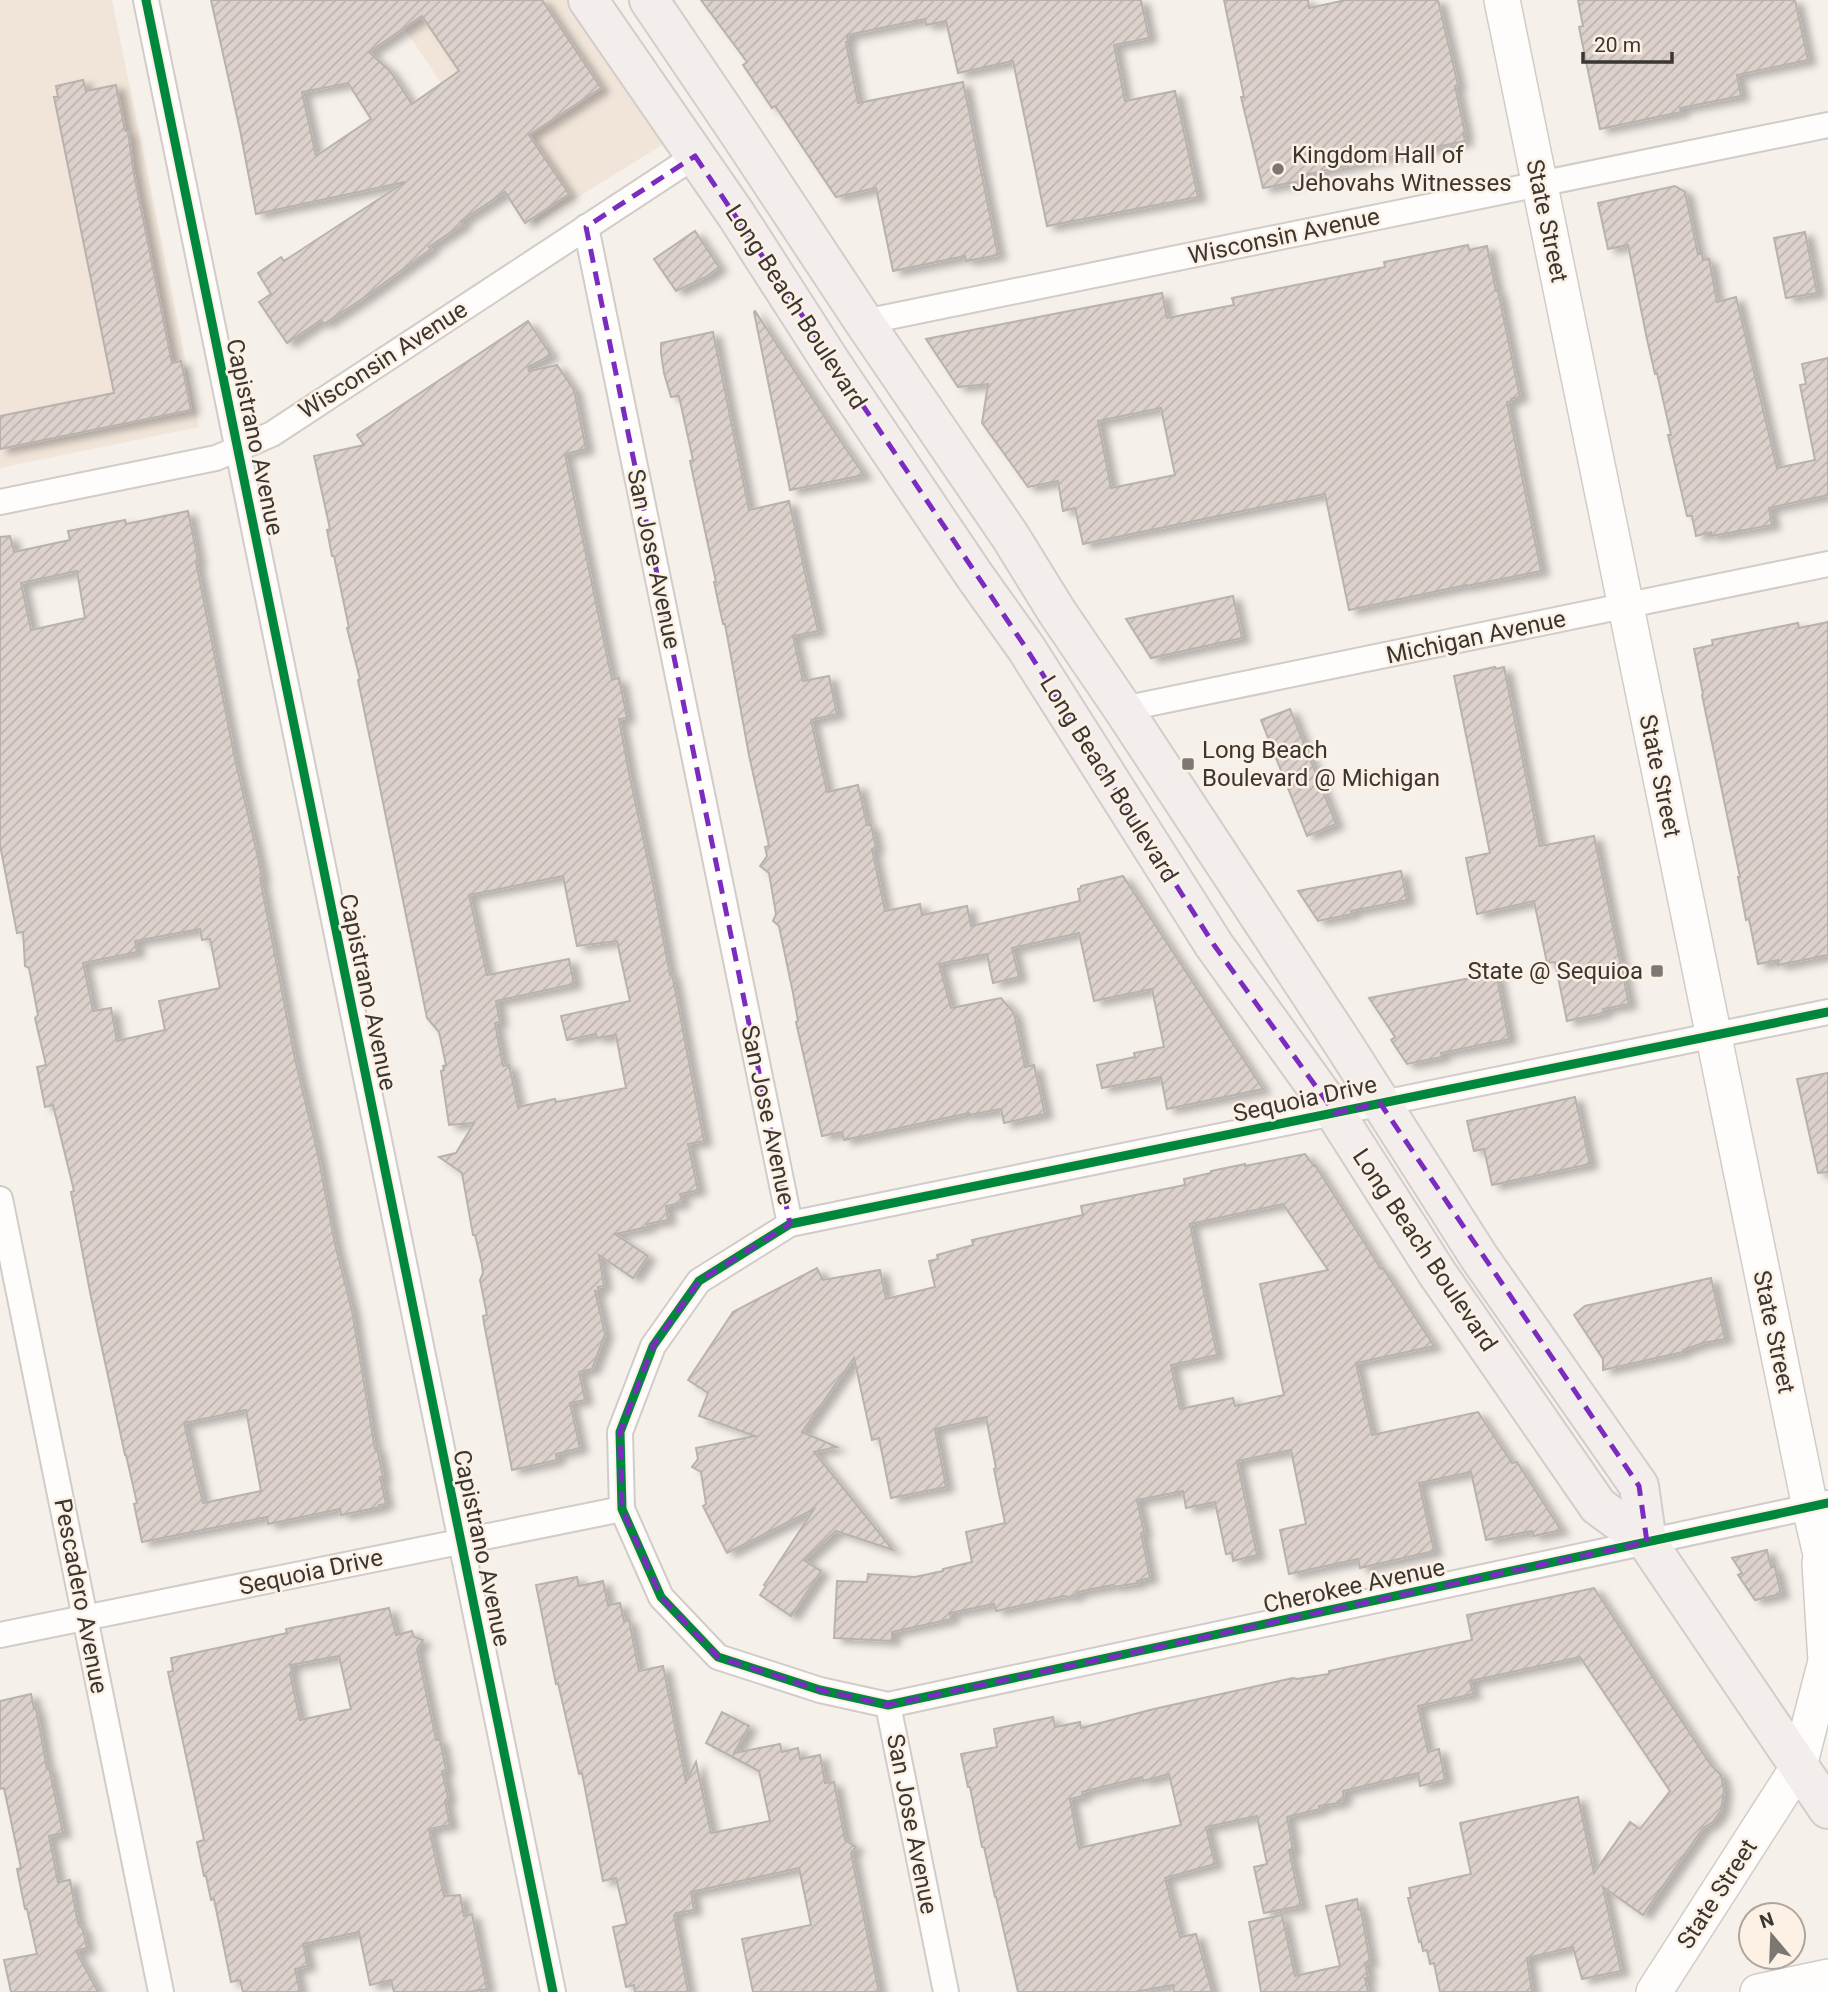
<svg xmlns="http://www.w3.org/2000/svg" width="1828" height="1992" viewBox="0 0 1828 1992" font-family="Roboto,sans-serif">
	<defs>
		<pattern id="building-hatch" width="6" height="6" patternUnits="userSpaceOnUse" patternTransform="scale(1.75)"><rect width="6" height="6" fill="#dcd1cb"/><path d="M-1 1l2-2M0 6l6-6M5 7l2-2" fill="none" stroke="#beb4af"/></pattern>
		<filter id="shadow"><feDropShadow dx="8" dy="4.5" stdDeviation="3.5" flood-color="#0004"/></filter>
	</defs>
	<rect width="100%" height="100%" fill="#f6f0ea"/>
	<g fill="#f1e5d9">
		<path d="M0,0h112l87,427 -199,41z"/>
		<path d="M385,0h183l99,142 -131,81z"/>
	</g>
	<g fill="url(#building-hatch)" stroke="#b8b2af" stroke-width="2" fill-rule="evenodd" filter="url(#shadow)">
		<path d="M211,0h331l59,88 -72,47 40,59 -44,29 -20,-31 -44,29 2,3 -34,23 2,2 -66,48 -41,27 -3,-4 -34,23 -28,-41 12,-8 -13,-21 23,-16 3,4 121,-79 -149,32 -16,-84zM422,16l37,55 -47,33 -22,-33 -21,-19zM348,83l23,36 -55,37 -14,-64z"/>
		<path d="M701,0h440l8,38 -35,7 11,56 50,-10 23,106 -151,29 -34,-165 -55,12 -12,-52 -20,4 -1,-6 -78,16 1,7h-2l12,61 105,-21 35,173 -32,6 -1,-5 -72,15 -17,-83 -40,9 -61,-91 -3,2 -29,-43 4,-3z"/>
		<path d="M1224,0h84l1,8 37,-8h92l20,85 -3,1 10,47h-2l2,8 -166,35 1,5 -37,7 -22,-91h3z"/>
		<path d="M1578,0h217l13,60 -71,15 4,21 -61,12 1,4 -81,17 -21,-102 4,-1z"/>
		<path d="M83,80l3,11 30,-6 9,46h3l5,38 39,194 9,-2 10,49 -191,39v-33l114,-23 -60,-296h4l-2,-11z"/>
		<path d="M1675,186l10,6 13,62h4l1,6 6,-1 8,43 19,-5 41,171 38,-8 -15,-75 6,-1 -4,-20 26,-6v137l-59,13 3,17 -61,11v-4l-15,4 -4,-20h-5l-19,-81h3l-14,-62 -2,1 -8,-35 -19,-94 -20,4 -10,-46z"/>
		<path d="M695,231l24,36 -13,10 -30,14 -22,-32z"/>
		<path d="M1805,232l12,61 -31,5 -12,-60z"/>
		<path d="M1468,245l1,5 18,-4 9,45h2l22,106 -9,2 1,2 -5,1 34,169 -75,15v-1l-117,25 -24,-116 -242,50 -8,-36 -12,3 -5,-30 -30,6 -46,-64 6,-39 -30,3 -32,-48 236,-46 5,25 67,-13 -2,-7 153,-31 -1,-5zM1161,408l14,67 -64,13 -13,-67z"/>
		<path d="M755,311l85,129 24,35 -74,15 -36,-178z"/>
		<path d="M528,321l23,34 -23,12 1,4 28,-6 17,25 12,59 -21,5 47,226 7,-2 8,40 -8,1 10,54 23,106 18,96 2,-1 5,25 27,142 -16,3 10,46 -18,4 2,9 -16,3 2,14 -21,4 1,3 -33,7 33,22 -15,22 -34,-23 5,31 -6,1 1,4h-4l10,43 -13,35 -13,3 6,28 -15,3 10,45 -24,6 1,6 -45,10 -28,-147 -1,-7 4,-1 -7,-35 3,-7 -1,-8 -7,-30h-2l-11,-62 -23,-16 17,-4 18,-30 -25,2 -8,-54 3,-1 -1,-4 3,-1 -7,-33 -12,-14 -69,-338 2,-1 -13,-51h2l-15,-72h-2l-5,-26 3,-1 -16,-73 50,-11 -7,-10zM563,876l14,70 40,-5 13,60 -69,15 6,24 29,-6 1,4 19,-3 10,53 -70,14 -1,-3 -37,8 -9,-42 -6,1 -8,-43 5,-1 -4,-21 78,-17 -5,-25 -82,16 -18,-80z"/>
		<path d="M713,332l36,178 40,-9 29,130 -25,5 10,45 26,-5 8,38 -26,6 16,72 31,-7 9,40h4l5,23 -4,1 13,62 35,-7 2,11 45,-9 4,20 109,-25 -2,-12 3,-1v-2l42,-10 140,213 -96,20 -6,-32 -59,11 -5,-23 38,-8 -1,-4 30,-6 -12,-58 -58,12 -15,-68 -67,15 7,29 -26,6 -6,-29 -48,10 12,44 50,-10 13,15 11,54 9,-2 11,49 -41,9 -3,-14 -32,6v-2l-125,27 -2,-8 -20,4 -26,-114 2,-1 -5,-28 -14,-67 -6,-5 3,-7 -7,-41 -9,-7 7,-10 -2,-9 4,-1 -20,-91 -24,-131h-2l-9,-42h2l-26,-121 3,-1 -14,-64 -8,1 -7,-24 -3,-20v-10z"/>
		<path d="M188,511l10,50 -2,1 39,197 22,94 5,25h-2l35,181 23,96 17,89 17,67 23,138 2,-1 6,29h-3l6,27 -7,1 1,2 -39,8 -1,-6 -72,15 -1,-7 -125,25 -8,-38 3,-1 -11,-48h-1l-34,-158 -20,-105 3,-1 -21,-86 -8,2 -8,-40 9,-2 -11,-47 3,-3 -9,-47 -4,-2 -2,-34 -6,1 -17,-88v-308l10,-1 4,16 56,-12 -2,-9 57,-11 1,4zM77,571l8,47 -54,12 -10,-47zM200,929l2,11 8,-1 10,49 -61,13 6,29 -48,11 -6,-33 -18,3 -10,-48 54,-11 -2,-11zM246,1410l15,81 -58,12 -19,-80z"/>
		<path d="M1233,596l9,42 -91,20 -25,-39z"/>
		<path d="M1828,622v333l-50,10v-5l-20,4 -9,-45 -3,1 -8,-43h2l-38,-182 1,-1 -9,-45 19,-4 -1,-5 86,-17 1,5z"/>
		<path d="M1495,667l1,2 8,-2 36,179 54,-10 35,168 -26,5 1,4 -37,8 -12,-59 -8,1 -13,-62 -57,13 -11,-56 24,-5 -36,-177z"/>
		<path d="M1290,709l46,115 -29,12 -46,-116z"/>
		<path d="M1401,871l6,29 -56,11 1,3 -34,7 -20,-30z"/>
		<path d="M1496,973l13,66 -68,14 1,4 -35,7 -16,-24 4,-3 -26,-39z"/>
		<path d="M1828,1073v99l-10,1 -21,-94z"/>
		<path d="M1575,1097l15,67 -98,21 -8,-36 -10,2 -7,-30z"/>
		<path d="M1305,1154l9,12 1,-1 66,104 2,-1 51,78 -78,17 16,72 106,-23 34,51 5,-1 44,68 -28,6 -1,-5 -46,9 -15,-68 -52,11 15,68 -74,17 -2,-9 -69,15 -9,-44 26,-6 -15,-74 -54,11 20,94 -24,6 -1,-8 -6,1 -11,-52 -29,6 -3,-17 -46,9 7,32 -3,1 9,45 -13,3 1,2 -24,4 -1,-2 -35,7 -3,4 -7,1 -4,-1 -68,15 -2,-7 -44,9 1,6 -59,13v9l-58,-3 3,-57 30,1 1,-8 47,3 28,-6v-2l29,-7 -6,-30 39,-9 -11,-54 2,-1 -10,-51 -51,12 11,58 -55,11 -12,-60 -7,2 -18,-82 -52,74 35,15 -23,5 79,98 -57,-19 -32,29 17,11 -30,45 -31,-21 6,-9 -2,-1 50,-76 -87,44 -24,-47 3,-2 -5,-32 -9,-5 6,-8 -2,-11 59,-12 -56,-20 9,-23 -20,-13 45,-68 84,-44 6,12 57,-10 6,29 49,-12 -6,-26 9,-2 -1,-4 36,-10 -1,-5 111,-25 -2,-9 104,-21 -1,-6 27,-6v-2l34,-7v2zM1283,1204l45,66 -68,14 24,111 -49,11 -2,-8 -53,11 -9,-44 46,-10 -27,-131z"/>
		<path d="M1711,1278l14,61 -22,4 -20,7v2l-80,18v-11l-29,-44 11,-9z"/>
		<path d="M1767,1550l4,17h4l6,27 -26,6 -17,-25 4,-2 -10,-15z"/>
		<path d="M577,1577l2,9 24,-5 5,24 12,-2 4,18 5,-1 10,51 24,-5 23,116 10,-20 15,71 59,-12 -11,-50 -53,-28 16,-31 27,14 -15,27 46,-9 2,8 16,-4 2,11 20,-4 5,28 9,-1 11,58 11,7 -5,6 28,139h-126l-11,-53 69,-14 -12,-57 -108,24 3,18 -18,3 -2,3 14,76h-53l-1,-7 -8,2 -13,-60 14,-3 -11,-46 -13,3 -21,-108 -3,1 -21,-91 -2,1 -20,-99z"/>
		<path d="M1594,1588l117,177 10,10 3,15 -3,20 -8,12 -10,6 -60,87 -40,-28 18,84 -39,8 -9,-32 -46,11 5,34h-92l-6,-29 -4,1 -3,-14 -4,1 -2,-10 -2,1 -11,-44h3l-2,-10 62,-14 -11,-51 118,-26 16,76 36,-51 10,7 30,-38 -90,-134 -110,24 3,13 -55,12 10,46 11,-3 6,31 -25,6 -2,-13 -75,18 1,9 -6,1 1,2 -20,3 1,3 -33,8 6,33h-4l12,56 -37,7 -10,-46 13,-3 -10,-48 -51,11 9,37 -50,14 15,59 16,-3 16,58h-38l-1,-7 -38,7h-117l-22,-95h-1l-11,-50h-2l-12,-60h-2l-7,-33 36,-7 -3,-18 59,-12 2,10 25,-5 1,6 73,-19 139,-31 4,1 32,-5v-3l143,-31 -5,-25zM1169,1774l12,51 -102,23 -9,-49 13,-3 -1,-4 60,-15 1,4z"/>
		<path d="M389,1608l7,27 16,-4 2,6 9,3 -6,9 19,91h4l6,30 -4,1 6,26 -3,4 5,24 -21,4 15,67 16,-1 4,21 8,-2 15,75 -20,3h-73l-3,-12 -21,5 -11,-53 -56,12 5,22 -13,3 5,23h-57l-3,-12 -9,2 -17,-83 -3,1 -5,-24h-2l-7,-34 7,-2 -36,-168 5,-1 -2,-13 116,-25 -1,-4zM339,1656l12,53 -51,11 -10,-47 2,-1 -2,-7z"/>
		<path d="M31,1694l3,15 2,-1 11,61 2,-1 14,65 -14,3 9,46 12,-2 8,43 5,7 4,18 -11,3 22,41h-87l-7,-32 33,-6 -10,-45h-2l-8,-40 4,-1 -17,-80 -4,1v-88z"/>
		<path d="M1357,1899l2,11h2l9,52 -5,1 3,15h-3l3,14h-107l-12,-70 33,-7 13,61 45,-10 -14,-60z"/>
	</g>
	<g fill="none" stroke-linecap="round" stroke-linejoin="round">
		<defs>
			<g id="minor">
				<path d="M146,0l407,1992"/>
				<path d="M586,227l204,997"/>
				<path d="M864,322l964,-197"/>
				<path d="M0,502l216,-44 56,-24 423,-278"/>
				<path d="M1123,709l705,-145"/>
				<path d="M1828,1012l-1038,212 -91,57 -46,65 -33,86 2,77 39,88 57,60 102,33 68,15 940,-202"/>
				<path d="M0,1199l161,793"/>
				<path d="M0,1635l622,-126"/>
				<path d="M888,1705l58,287"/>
			</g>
			<g id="secondary">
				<path d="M1502,0l308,1507 18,78"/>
				<path d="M1654,1992l145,-226 27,-105 -6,-98"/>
				<path d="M1758,1992l70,-15"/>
			</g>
			<g id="primary">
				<path d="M588,0l149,216 95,148 142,211 52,73 188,297 121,168 102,160 161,233 49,36 181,267"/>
				<path d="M649,0l90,133 125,189 146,214 47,76 66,97 221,336 135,212 160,229 8,56"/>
			</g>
		</defs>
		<use href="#minor" stroke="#d1ccc7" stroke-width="28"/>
		<use href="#secondary" stroke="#d1ccc7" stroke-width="38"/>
		<use href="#primary" stroke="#d1cdcb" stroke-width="42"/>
		<use href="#minor" stroke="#fefdfc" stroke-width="24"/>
		<use href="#secondary" stroke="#fefdfc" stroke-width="35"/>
		<use href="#primary" stroke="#f3edeb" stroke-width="38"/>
		<defs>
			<g id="cycleway">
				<path d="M146,0l407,1992"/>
				<path d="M1828,1012l-1038,212 -91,57 -46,65 -33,86 2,77 39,88 57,60 102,33 68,15 940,-202"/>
			</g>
		</defs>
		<use href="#cycleway" stroke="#fcf1e4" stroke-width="13"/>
		<use href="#cycleway" stroke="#00873e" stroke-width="9"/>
	</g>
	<path fill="none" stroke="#7b2cbf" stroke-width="5" stroke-dasharray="14 9" stroke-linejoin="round" d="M695,156l331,492 188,297 121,168 45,-10 259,383 8,56 -759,163 -68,-15 -102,-33 -57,-60 -39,-88 -2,-77 33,-86 46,-65 91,-57 -204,-997z"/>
	<g fill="#7c7772" stroke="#fcf1e4" stroke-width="2.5">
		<circle cx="1278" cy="169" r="7"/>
		<rect x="1181" y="757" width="14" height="14" rx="3.5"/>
		<rect x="1650" y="964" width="14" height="14" rx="3.5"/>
	</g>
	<g text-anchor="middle" stroke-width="5" stroke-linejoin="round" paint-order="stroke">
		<g font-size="24" fill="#3a3631" stroke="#fcf1e4" text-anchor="start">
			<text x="1292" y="163">Kingdom Hall of<tspan x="1292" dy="28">Jehovahs Witnesses</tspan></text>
			<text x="1202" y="758">Long Beach<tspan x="1202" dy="28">Boulevard @ Michigan</tspan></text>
			<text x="1643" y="979" text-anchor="end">State @ Sequioa</text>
		</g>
		<g font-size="24" fill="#3a3631" stroke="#fcf1e4">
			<text transform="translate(1547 221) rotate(78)" y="8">State Street</text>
			<text transform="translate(1284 236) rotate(-12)" y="8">Wisconsin Avenue</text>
			<text transform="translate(796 307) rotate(57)" y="8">Long Beach Boulevard</text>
			<text transform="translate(383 360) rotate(-33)" y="8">Wisconsin Avenue</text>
			<text transform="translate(255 437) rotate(78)" y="8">Capistrano Avenue</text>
			<text transform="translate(654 559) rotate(78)" y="8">San Jose Avenue</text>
			<text transform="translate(1476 637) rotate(-12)" y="8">Michigan Avenue</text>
			<text transform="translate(1660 776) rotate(78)" y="8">State Street</text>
			<text transform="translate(1109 779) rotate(58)" y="8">Long Beach Boulevard</text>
			<text transform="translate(368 992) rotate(78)" y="8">Capistrano Avenue</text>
			<text transform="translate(1305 1099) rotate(-12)" y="8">Sequoia Drive</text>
			<text transform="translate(768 1115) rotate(78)" y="8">San Jose Avenue</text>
			<text transform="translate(1425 1250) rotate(56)" y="8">Long Beach Boulevard</text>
			<text transform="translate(1774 1332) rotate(78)" y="8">State Street</text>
			<text transform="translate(482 1548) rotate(78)" y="8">Capistrano Avenue</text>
			<text transform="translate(311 1572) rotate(-12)" y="8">Sequoia Drive</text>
			<text transform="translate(1354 1586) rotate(-12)" y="8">Cherokee Avenue</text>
			<text transform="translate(81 1596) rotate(79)" y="8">Pescadero Avenue</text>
			<text transform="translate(912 1824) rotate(79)" y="8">San Jose Avenue</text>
			<text transform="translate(1717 1894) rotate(-57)" y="8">State Street</text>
		</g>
	</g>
	<g transform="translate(1772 1936) rotate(341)"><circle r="33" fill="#fcf1e4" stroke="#aea69c" stroke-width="2"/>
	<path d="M0-5L12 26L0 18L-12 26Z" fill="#7c7772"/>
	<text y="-10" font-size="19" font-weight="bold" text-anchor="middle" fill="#3a3631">N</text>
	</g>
	<path d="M1583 52v10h89v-10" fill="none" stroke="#3a3631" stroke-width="3.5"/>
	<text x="1594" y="52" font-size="21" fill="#3a3631" stroke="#fcf1e4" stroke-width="5" paint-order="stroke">20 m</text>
</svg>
